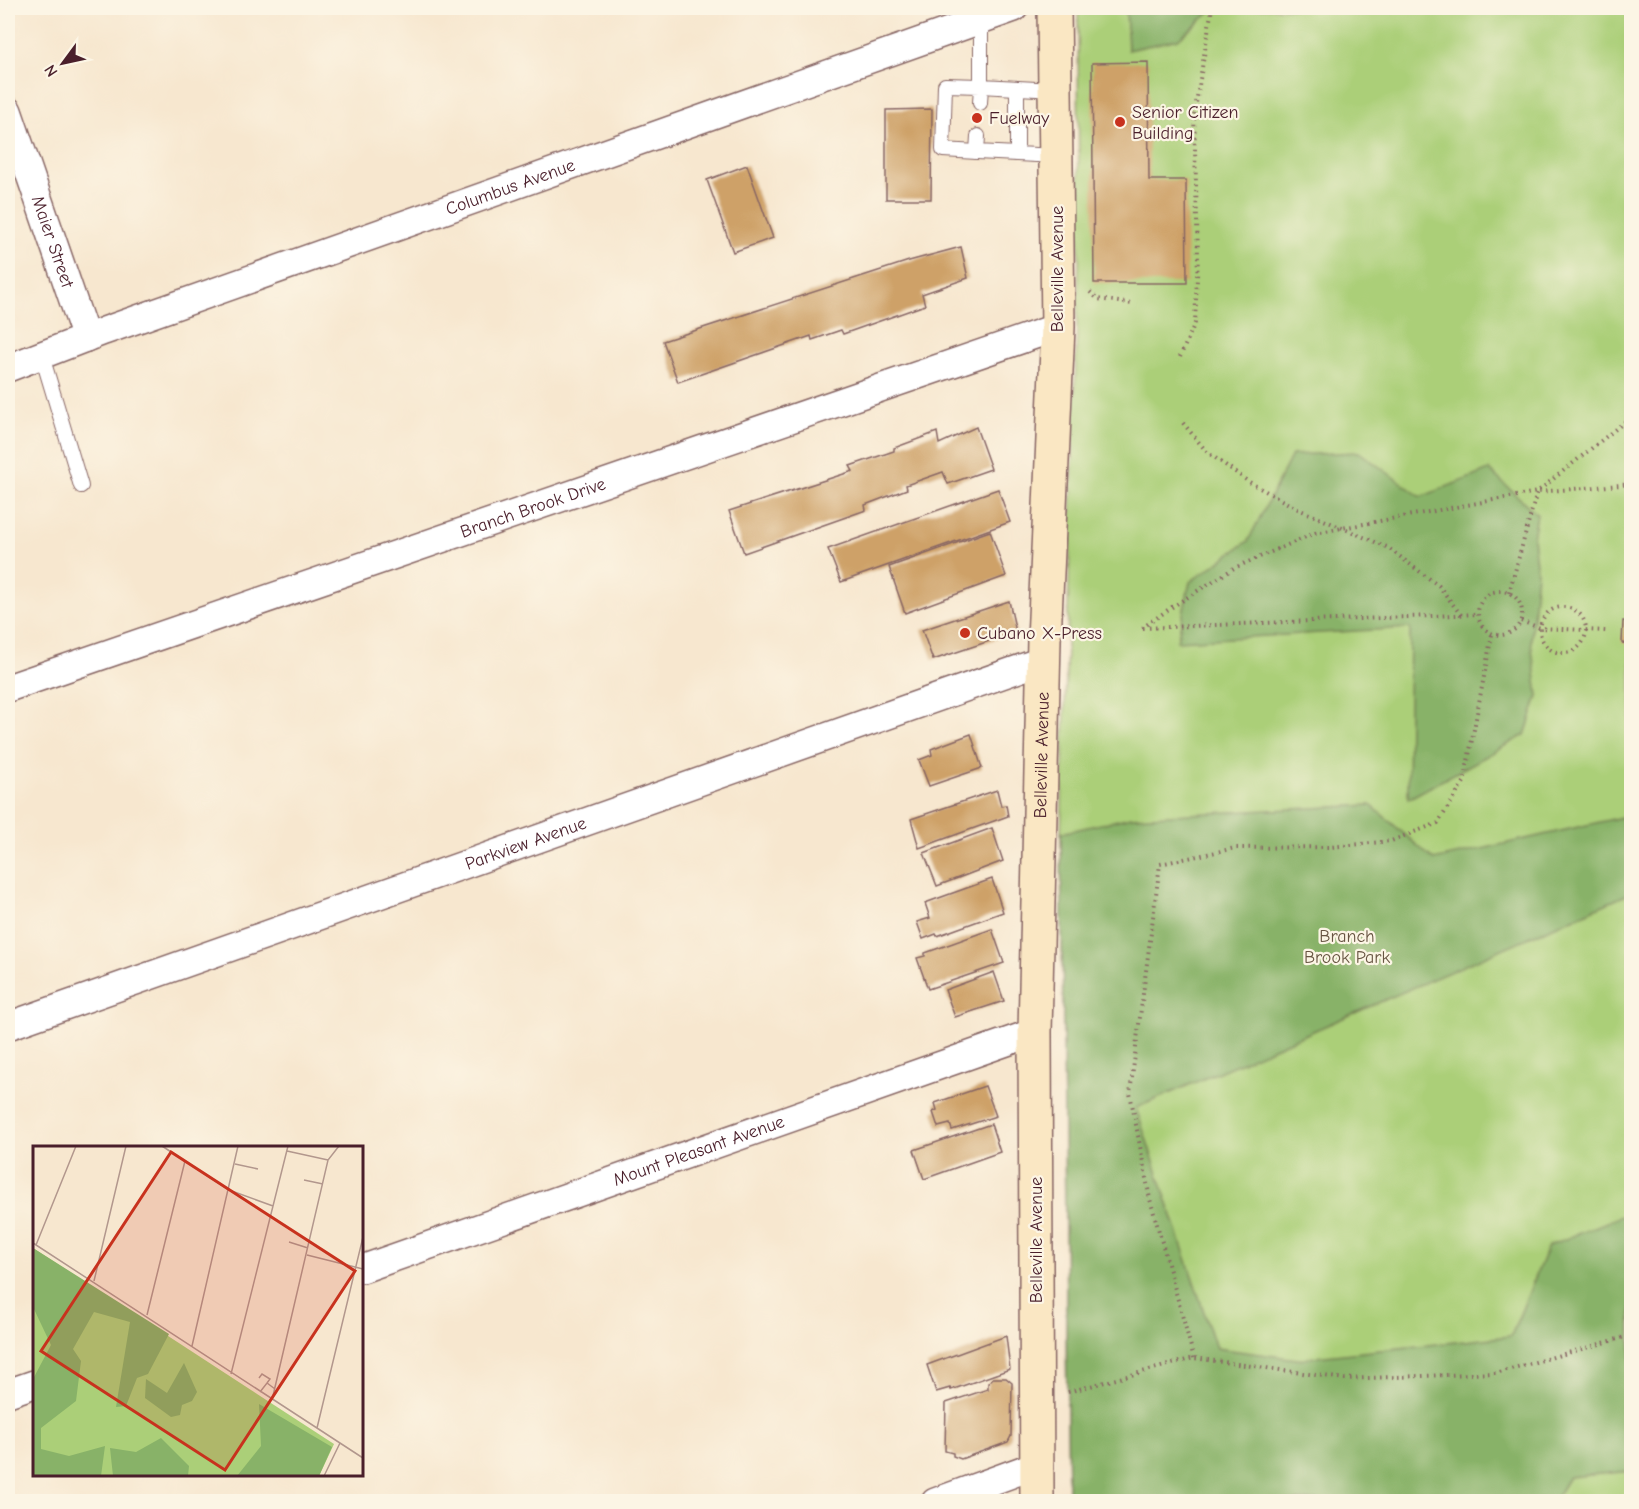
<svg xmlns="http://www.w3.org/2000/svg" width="1639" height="1509" viewBox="0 0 1639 1509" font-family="'Comic Neue',sans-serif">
	<rect width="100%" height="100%" fill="#fcf5e5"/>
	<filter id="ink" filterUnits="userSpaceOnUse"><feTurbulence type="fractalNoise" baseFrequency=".0167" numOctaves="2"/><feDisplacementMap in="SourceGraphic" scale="12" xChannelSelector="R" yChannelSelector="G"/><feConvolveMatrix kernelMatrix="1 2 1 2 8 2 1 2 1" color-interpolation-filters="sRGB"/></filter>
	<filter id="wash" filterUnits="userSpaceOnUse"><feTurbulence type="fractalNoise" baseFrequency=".008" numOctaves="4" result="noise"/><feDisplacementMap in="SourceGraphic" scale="24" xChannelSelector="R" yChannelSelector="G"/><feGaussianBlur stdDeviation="1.35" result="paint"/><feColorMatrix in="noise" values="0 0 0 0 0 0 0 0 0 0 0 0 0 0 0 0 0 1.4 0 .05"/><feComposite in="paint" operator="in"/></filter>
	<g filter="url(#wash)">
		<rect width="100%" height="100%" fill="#f7e7cf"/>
		<path fill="#abcf78" stroke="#7a7752" stroke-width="1.5" d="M1078,8h553v1493l-563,1 -7,-669 18,-574z"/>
		<g fill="#88b268" stroke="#69684a" stroke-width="1.5">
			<path d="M1126,8h89l-37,31 -50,11z"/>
			<path d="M1359,452l62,45 68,-27 48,44 -4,24 4,34 -6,69 7,55 -13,39 -117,64 2,-171 -233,13 13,-59 58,-41 44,-86z"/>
			<path d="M1371,805l63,55 197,-45v78l-495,215 80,240 81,11 214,-23 37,-90 83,-34v259l-62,6 -15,24h-486l-7,-668 70,-16z"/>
		</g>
		<g id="blocks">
			<g fill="#cea167">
				<path d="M1148,62l1,118h37l1,103h-93l-2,-220z"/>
				<path d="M932,109l-1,90h-45v-89z"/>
				<path d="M747,165l26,73 -40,14 -26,-72z"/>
				<path d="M961,247l7,31 -46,16 3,11 -82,29 -2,-4 -29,10 -1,-4 -133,46 -15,-41 246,-80z"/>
				<path d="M976,427l15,42 -43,15 -5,-12 -37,13 1,4 -42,16 1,5 -122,43 -15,-42 124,-40 -3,-5 44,-15v-3l43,-16 2,12z"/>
				<path d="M998,489l12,33 -169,60 -13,-33z"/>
				<path d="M990,531l16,45 -101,37 -16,-46z"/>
				<path d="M1009,601l7,31 -83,28 -11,-30z"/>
				<path d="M1623,621l9,1v22l-10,-1z"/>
				<path d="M971,734l11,34 -53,18 -10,-26 13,-5 -1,-6z"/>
				<path d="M997,790l4,16 5,-1 2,11 -89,32 -8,-29z"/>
				<path d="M992,828l11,33 -66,25 -13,-33z"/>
				<path d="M992,879l11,33 -66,24 -1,-2 -13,5 -6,-17 13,-4 -5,-15z"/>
				<path d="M992,929l12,34 -76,26 -11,-31 8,-2v-3z"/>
				<path d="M994,972l10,29 -49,16 -10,-27z"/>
				<path d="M985,1086l11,30 -44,14 -2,-6 -12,3 -5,-15 4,-2 -2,-7z"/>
				<path d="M991,1124l9,28 -76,27 -10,-29z"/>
				<path d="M1006,1336l4,33 -59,21 -1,-2 -14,4 -9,-27z"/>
				<path d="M993,1378h13l6,5 -1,53 -3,6 -8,3 -39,14 -8,-3v-3l-8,-2 1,-48 42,-14v-6z"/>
			</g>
		</g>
	</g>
	<g filter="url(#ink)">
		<use href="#blocks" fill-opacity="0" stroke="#876564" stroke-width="1.5"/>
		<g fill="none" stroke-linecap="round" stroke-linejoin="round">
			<defs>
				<g id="lane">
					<path d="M981,19v67l74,4"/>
					<path d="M1017,88v66l39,2"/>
					<path d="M978,136l-1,16 40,2"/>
					<path d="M977,152l-34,-2 2,-65 36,1 -1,17"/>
					<path d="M42,356l39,130"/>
				</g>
				<g id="street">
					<path id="s1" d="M8,111l78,227"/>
					<path id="s2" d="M8,368l96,-37 910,-323"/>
					<path id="s3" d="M8,688l1050,-361"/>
					<path id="s4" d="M8,1026l1036,-366"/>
					<path id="s5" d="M362,1269l673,-237"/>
					<path d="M8,1393l26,-9"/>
					<path d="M935,1502l101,-37"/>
				</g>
				<g id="secondary">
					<path id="s6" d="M1037,1502l-2,-470 9,-392 14,-313 -4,-319"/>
				</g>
			</defs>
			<use href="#lane" stroke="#876564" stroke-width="16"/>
			<use href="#street" stroke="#876564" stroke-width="30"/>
			<use href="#secondary" stroke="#876564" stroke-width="36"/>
			<g stroke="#876564" stroke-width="4" stroke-dasharray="1.5 4.5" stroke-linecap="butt">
				<path d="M1090,292l8,7 35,5"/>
				<path d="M1180,357l15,-34 3,-67 -4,-141 18,-107"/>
				<path d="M1183,423l24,29 42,30 49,27 89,38 52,39 22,29"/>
				<circle cx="1500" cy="613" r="22"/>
				<path d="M1509,593l28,-101 95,-76"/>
				<circle cx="1563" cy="630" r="23"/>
				<path d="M1521,621l19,7 66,3"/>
				<path d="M1142,628l30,-21 62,-39 81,-35 222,-41 95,-8"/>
				<path d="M1143,628l335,-14"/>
				<path d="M1194,1358l-44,-159 -20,-106 30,-229 75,-16 96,-1 60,-6 47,-18 26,-41 28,-148"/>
				<path d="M1068,1392l126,-34 151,21 151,-6 136,-38"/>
			</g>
			<use href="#lane" stroke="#fff" stroke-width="14"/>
			<use href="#street" stroke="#fff" stroke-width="27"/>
			<use href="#secondary" stroke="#fae7c3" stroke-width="33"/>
		</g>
	</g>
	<g fill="#c8321e" stroke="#fcf5e5" stroke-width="2">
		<circle cx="977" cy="118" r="6"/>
		<circle cx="1120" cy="122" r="6"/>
		<circle cx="965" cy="633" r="6"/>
	</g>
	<g text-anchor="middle" stroke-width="4.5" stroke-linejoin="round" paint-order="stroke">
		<g font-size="18" fill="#4a1f2b" stroke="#fcf5e5" text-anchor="start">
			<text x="1132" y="118">Senior Citizen<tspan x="1132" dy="21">Building</tspan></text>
			<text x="989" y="124">Fuelway</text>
			<text x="977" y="639">Cubano X-Press</text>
		</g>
		<g font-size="18" fill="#4a1f2b" stroke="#fcf5e5">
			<text dy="6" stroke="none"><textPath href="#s2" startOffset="534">Columbus Avenue</textPath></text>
			<text dy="6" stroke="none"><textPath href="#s1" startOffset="138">Maier Street</textPath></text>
			<text transform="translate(1057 269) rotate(-90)" y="6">Belleville Avenue</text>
			<text dy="6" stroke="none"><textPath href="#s3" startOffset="555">Branch Brook Drive</textPath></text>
			<text dy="6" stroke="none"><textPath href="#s6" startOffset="747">Belleville Avenue</textPath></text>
			<text dy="6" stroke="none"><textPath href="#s4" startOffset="549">Parkview Avenue</textPath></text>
			<text dy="6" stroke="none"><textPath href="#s5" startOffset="357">Mount Pleasant Avenue</textPath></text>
			<text transform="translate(1036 1240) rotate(-90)" y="6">Belleville Avenue</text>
		</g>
		<g font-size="18" fill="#675442" stroke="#fcf5e5">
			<text x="1347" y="942">Branch<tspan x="1347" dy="21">Brook Park</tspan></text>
		</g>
	</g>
	<g transform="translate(33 1146)">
		<rect width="330" height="330" fill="#f7e7cf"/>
		<path d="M0,102l301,196 -15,32h-286z" fill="#abcf78"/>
		<path d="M0,102l136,86 -21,40 -11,4 -11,28 -10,1 14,-85 -36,-10 -21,37 8,12 -5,40 -35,27v21l28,7 36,-10 -4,30h-68v-97l18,-34 -18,-38zM151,217l13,29 -5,9 -10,4 -2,10 -9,2 -26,-19 1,-19 21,14zM226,258l73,43 -13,29h-82l24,-30zM128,292l28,28 -1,10h-75l-3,-28 26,4z" fill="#88b268"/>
		<path fill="none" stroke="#b2978d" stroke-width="1.5" d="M129,0l67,44 44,16M254,5l41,9M202,18l23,5M271,34l19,4M256,96l19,6M0,97l330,215M3,99l40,-99M274,109l56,14M61,135l32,-135M114,169l38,-154M159,200l46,-200M198,228l57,-228M226,232l3,-4 8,5 -3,4M227,246l7,-9 8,6M239,254l56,-240 11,-14M284,282l46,-191M291,330l16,-33"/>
		<path fill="#c8321e" fill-opacity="0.15" stroke="#c8321e" stroke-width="3" d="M138,6l184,119 -130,199 -184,-119z"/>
		<rect width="330" height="330" fill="none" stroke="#4a1f2b" stroke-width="3"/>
	</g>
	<rect width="1639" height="1509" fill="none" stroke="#fcf5e5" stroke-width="30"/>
	<g transform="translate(63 63) rotate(237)" stroke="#fcf5e5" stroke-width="4.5" paint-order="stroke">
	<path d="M0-4.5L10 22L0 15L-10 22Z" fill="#4a1f2b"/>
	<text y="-9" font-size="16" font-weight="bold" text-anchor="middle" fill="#4a1f2b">N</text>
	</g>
</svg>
